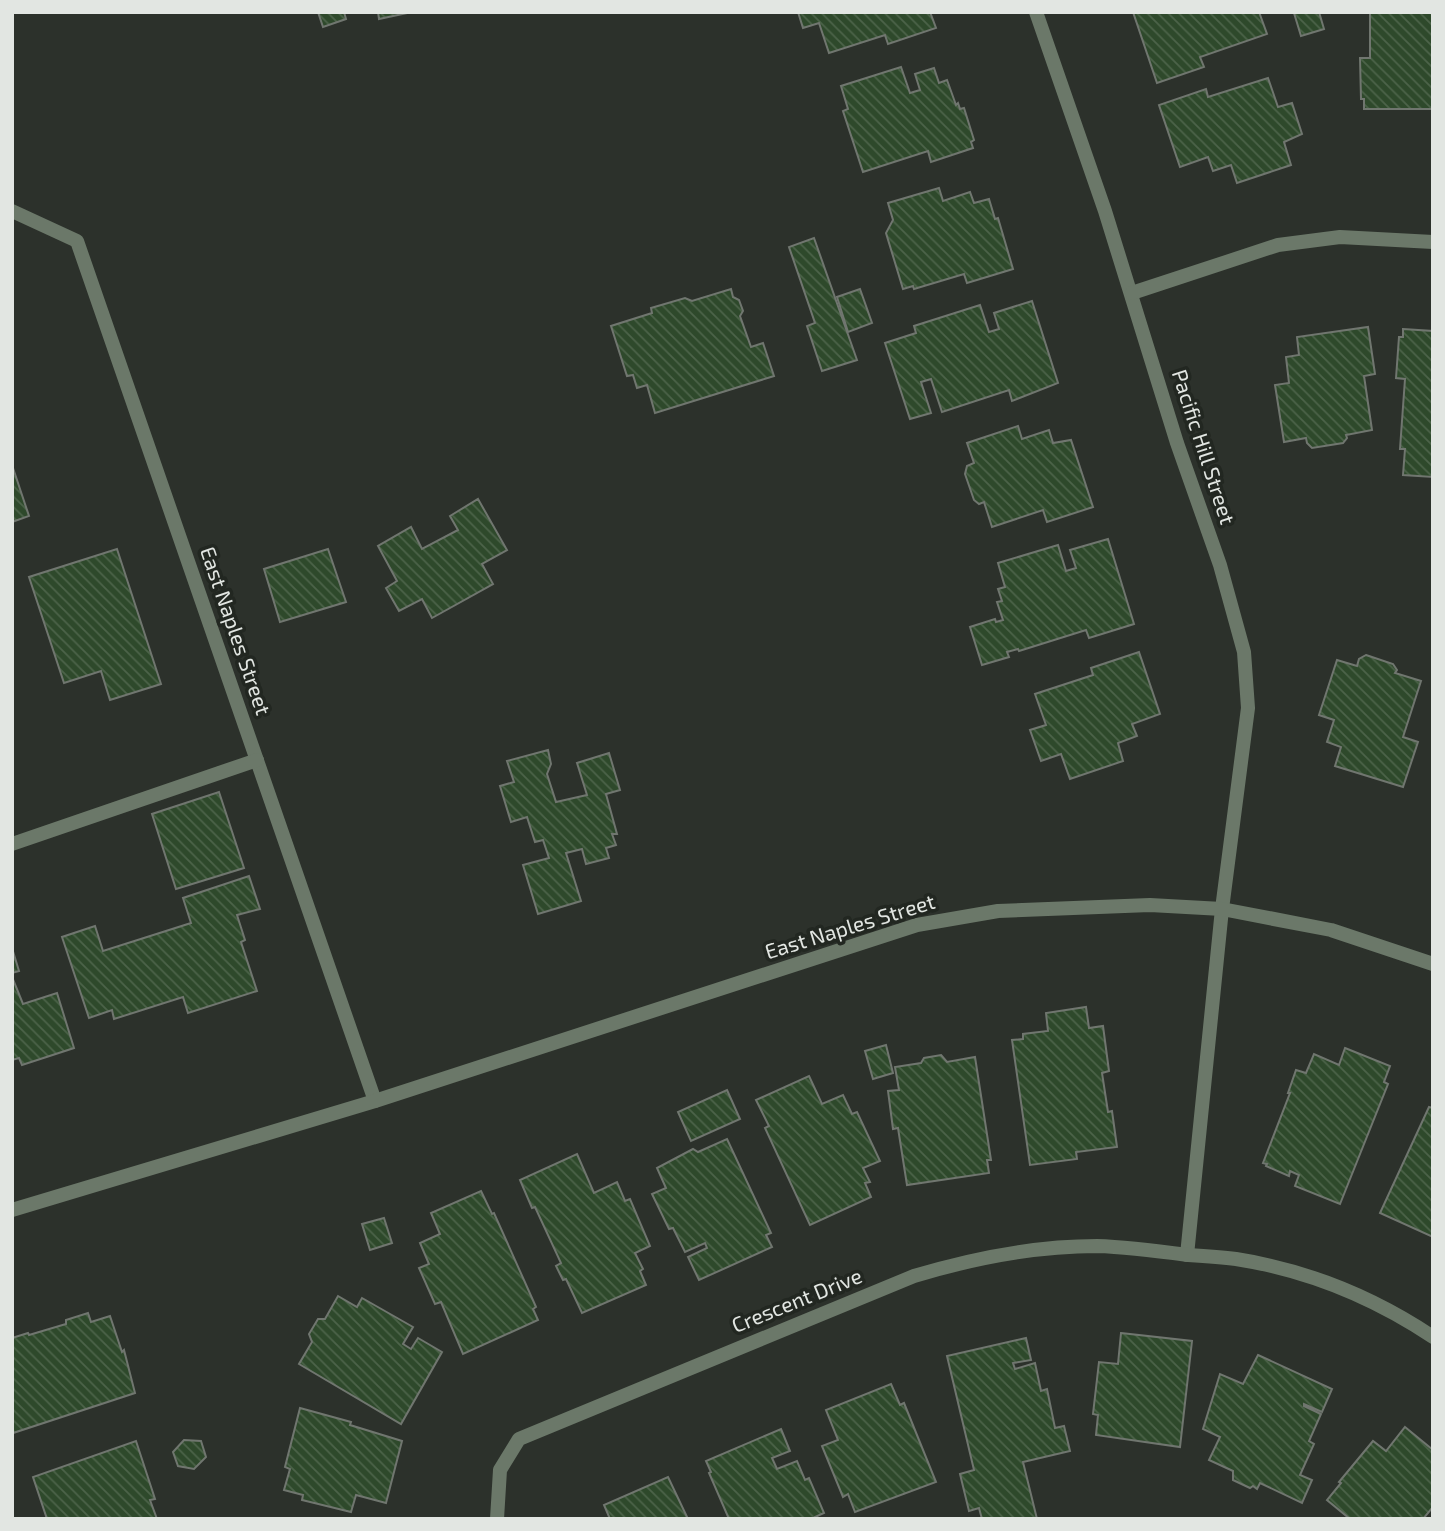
<svg xmlns="http://www.w3.org/2000/svg" width="1445" height="1531" viewBox="0 0 1445 1531" font-family="'Exo 2',sans-serif">
	<defs>
		<pattern id="building-back-hatch" width="6" height="6" patternUnits="userSpaceOnUse" patternTransform="scale(1.75)"><rect width="6" height="6" fill="#2e492b"/><path d="M-1 5l2 2M0 0l6 6M5-1l2 2" fill="none" stroke="#4c6349"/></pattern>
	</defs>
	<rect width="100%" height="100%" fill="#2c312b"/>
	<g fill="url(#building-back-hatch)" stroke="#70766f" stroke-width="2">
		<path d="M318,12h26l2,7 -23,8z"/>
		<path d="M378,12h34l-33,7z"/>
		<path d="M798,12h132l6,16 -48,16 -3,-9 -56,18 -10,-30 -16,5z"/>
		<path d="M1133,12h126l8,22 -67,23 4,10 -47,16z"/>
		<path d="M1291,12h28l5,17 -23,7 -7,-23z"/>
		<path d="M1370,12h63v97h-69v-10h-3l-1,-41h10z"/>
		<path d="M901,67l9,26 10,-3 -5,-16 19,-6 5,15 8,-3 9,25 2,-2 2,6 4,-1 10,32 -3,2 2,6 -42,14 -3,-11 -65,21 -20,-61 5,-2 -7,-23z"/>
		<path d="M1268,78l10,29 14,-4 10,31 -18,8 7,23 -54,18 -6,-18 -18,6 -5,-14 -28,10 -21,-62 47,-16 2,8z"/>
		<path d="M939,188l4,13 27,-9 4,11 15,-4 6,20 3,-1 15,51 -46,14 -3,-9 -50,15 -1,-3 -10,3 -17,-56 7,-13 -5,-17z"/>
		<path d="M814,238l43,122 -35,11 -15,-45 8,-3 -26,-76z"/>
		<path d="M731,289l2,8 6,3 4,11 -3,5 11,31 12,-4 11,33 -119,37 -8,-28 -10,3 -4,-13 -6,1 -16,-50 41,-13 -1,-5 34,-10 7,3z"/>
		<path d="M860,289l12,34 -24,9 -11,-35z"/>
		<path d="M1032,301l26,82 -46,18 -3,-11 -67,22 -11,-33 -10,3 10,31 -21,6 -25,-76 31,-10 -2,-7 66,-21 9,27 10,-3 -5,-16z"/>
		<path d="M1368,327l7,47 -11,2 8,54 -26,5 1,3 -4,5 -31,5 -5,-5 -1,-5 -22,4 -9,-57 14,-2 -3,-26 13,-2 -2,-18z"/>
		<path d="M1403,329l30,2v146l-30,-2 2,-26h-5l5,-70 -9,-1 3,-41h4z"/>
		<path d="M1018,426l4,13 27,-9 4,13 18,-3 22,67 -46,15 -4,-12 -51,17 -8,-25 -5,2 -5,-4 -9,-26 2,-8 7,-3 -7,-20z"/>
		<path d="M12,465l17,51 -17,6z"/>
		<path d="M478,499l29,51 -25,14 11,20 -61,34 -10,-19 -23,12 -13,-23 11,-7 -19,-35 33,-19 11,22 36,-19 -8,-14z"/>
		<path d="M1108,539l26,85 -45,14 -3,-8 -67,21 -1,-2 -11,3 2,5 -27,8 -12,-38 25,-8 1,3 7,-2 -6,-18 5,-1 -4,-12 7,-2 -7,-24 60,-18 8,26 10,-3 -6,-18z"/>
		<path d="M117,549l44,135 -51,16 -9,-29 -37,12 -35,-106z"/>
		<path d="M328,549l18,53 -66,20 -16,-53z"/>
		<path d="M1139,652l21,62 -28,10 5,12 -19,7 5,18 -53,18 -9,-25 -20,7 -11,-31 16,-5 -11,-31 58,-19 -2,-7z"/>
		<path d="M1366,655l27,9 4,6 -2,3 26,8 -18,56 15,5 -15,45 -68,-21 6,-19 -14,-5 7,-22 -15,-5 18,-55 20,6 2,-7z"/>
		<path d="M548,750l3,14 -4,10 9,28 31,-7 -10,-32 32,-10 11,37 -14,4 11,40h-5l4,11 -10,3 3,10 -23,6 -4,-15 -16,4 15,48 -43,13 -15,-49 26,-7 -6,-18 -8,2 -8,-25 -16,5 -11,-36 14,-4 -7,-21z"/>
		<path d="M219,792l25,76 -68,21 -24,-75z"/>
		<path d="M249,876l11,33 -23,6 8,25 -4,2 16,49 -69,22 -5,-16 -69,22 -2,-9 -23,8 -27,-81 33,-11 8,25 88,-28 -8,-25z"/>
		<path d="M12,948l7,23 -7,2z"/>
		<path d="M12,977l11,27 34,-11 17,55 -52,17 -3,-7 -7,2z"/>
		<path d="M1086,1007l3,21 14,-2 6,45 -7,2 6,39 4,-1 5,36 -41,5 1,7 -47,6 -18,-125 11,-1v-5l25,-3 -2,-18z"/>
		<path d="M886,1045l7,28 -20,6 -8,-28z"/>
		<path d="M1345,1048l45,18 -6,16 4,2 -48,120 -45,-18 4,-11 -9,-4 -1,5 -23,-10 1,-2 -4,-1 27,-70h-2l8,-23 10,3 8,-19 25,11z"/>
		<path d="M941,1055l6,7 28,-5 16,103h-4l2,13 -82,12 -9,-57 -5,1 -5,-38 11,-1 -4,-23 26,-4 3,-5z"/>
		<path d="M809,1076l13,28 21,-9 9,19 5,-2 23,49 -17,7 7,14 -5,1 6,14 -61,28 -45,-97 4,-2 -13,-26z"/>
		<path d="M727,1090l13,29 -49,22 -13,-29z"/>
		<path d="M1429,1107l4,1v129l-53,-24z"/>
		<path d="M727,1139l44,94 -5,2 6,12 -73,33 -11,-23 19,-9 -2,-5 -20,9 -12,-24 -4,1 -17,-35 14,-6 -9,-20 36,-19 5,3z"/>
		<path d="M577,1154l17,39 23,-11 8,19 5,-2 20,47 -15,7 8,16 -3,2 6,14 -64,28 -16,-34 -3,1 -7,-14 5,-3 -26,-56 -3,1 -12,-28z"/>
		<path d="M481,1191l11,23 2,-1 42,94 -3,2 5,11 -75,34 -22,-52 -6,2 -16,-36 10,-4 -9,-21 20,-9 -9,-21z"/>
		<path d="M384,1218l8,25 -22,7 -8,-26z"/>
		<path d="M338,1296l19,11 5,-9 51,29 -10,17 8,5 7,-11 24,14 -41,72 -102,-60 13,-22 -3,-8 9,-15h7z"/>
		<path d="M88,1313l3,9 19,-6 12,36 2,-2 11,43 -122,40 -1,-95 16,-5 1,2 37,-11v-4z"/>
		<path d="M1121,1333l71,8 -12,106 -84,-12 2,-20 -5,-1 6,-52 19,2z"/>
		<path d="M1026,1338l5,22 -18,3 2,6 20,-6 6,28 6,-2 8,39 9,-2 6,25 -47,11 14,57h-55l-3,-11 -10,3 -9,-37 14,-4 -27,-114z"/>
		<path d="M1258,1355l74,34 -10,23 -18,-8v2l17,8 -12,27 5,3 -14,31 12,5 -10,23 -42,-20 -3,6 -4,-3 -3,2 -17,-8v-9l-24,-11 11,-23 -17,-8 17,-55 23,10z"/>
		<path d="M891,1384l9,21 4,-2 32,79 -81,30 -7,-18 -5,3 -21,-51 16,-6 -12,-30z"/>
		<path d="M300,1408l51,14 -1,3 52,16 -16,62 -30,-8 -5,17 -49,-12 1,-5 -19,-5 6,-21 -5,-2z"/>
		<path d="M1405,1427l28,23v57l-10,12h-73l-23,-19 14,-17 -2,-1 34,-41 13,10z"/>
		<path d="M781,1429l9,22 -18,7 5,11 20,-8 8,19 4,-2 15,35 -9,4 1,2h-87l-20,-46 2,-1 -5,-11z"/>
		<path d="M184,1440l17,1 5,16 -12,12 -16,-3 -5,-14z"/>
		<path d="M136,1441l19,58 -5,1 7,19h-110l-14,-42z"/>
		<path d="M668,1477l20,42h-78l-6,-14z"/>
	</g>
	<g fill="none" stroke-linecap="round" stroke-linejoin="round">
		<g stroke="#6b7869" stroke-width="14">
			<path d="M1036,12l69,199 72,232 43,122 24,87 4,56 -26,201 -35,346"/>
			<path d="M12,211l65,30 298,860"/>
			<path d="M1132,293l146,-48 62,-8 93,5"/>
			<path d="M12,844l245,-84"/>
			<path d="M497,1519l3,-49 19,-31 395,-163c60,-18 120,-30 183,-30 31,1 61,5 91,9 16,1 32,2 48,4 70,11 137,38 197,78"/>
		</g>
		<path stroke="#6b7869" stroke-width="14" d="M12,1210l363,-109 542,-176 81,-14 152,-6 72,4 109,21 102,34"/>
	</g>
	<g text-anchor="middle" stroke-width="7" stroke-linejoin="round" paint-order="stroke">
		<g font-size="21" fill="#e2e6e2" stroke="#222721">
			<text transform="translate(1203 447) rotate(72)" y="7">Pacific Hill Street</text>
			<text transform="translate(235 631) rotate(71)" y="7">East Naples Street</text>
			<text transform="translate(850 927) rotate(-17)" y="7">East Naples Street</text>
			<text transform="translate(797 1301) rotate(-22)" y="7">Crescent Drive</text>
		</g>
	</g>
	<rect width="1445" height="1531" fill="none" stroke="#e2e6e2" stroke-width="28"/>
</svg>
